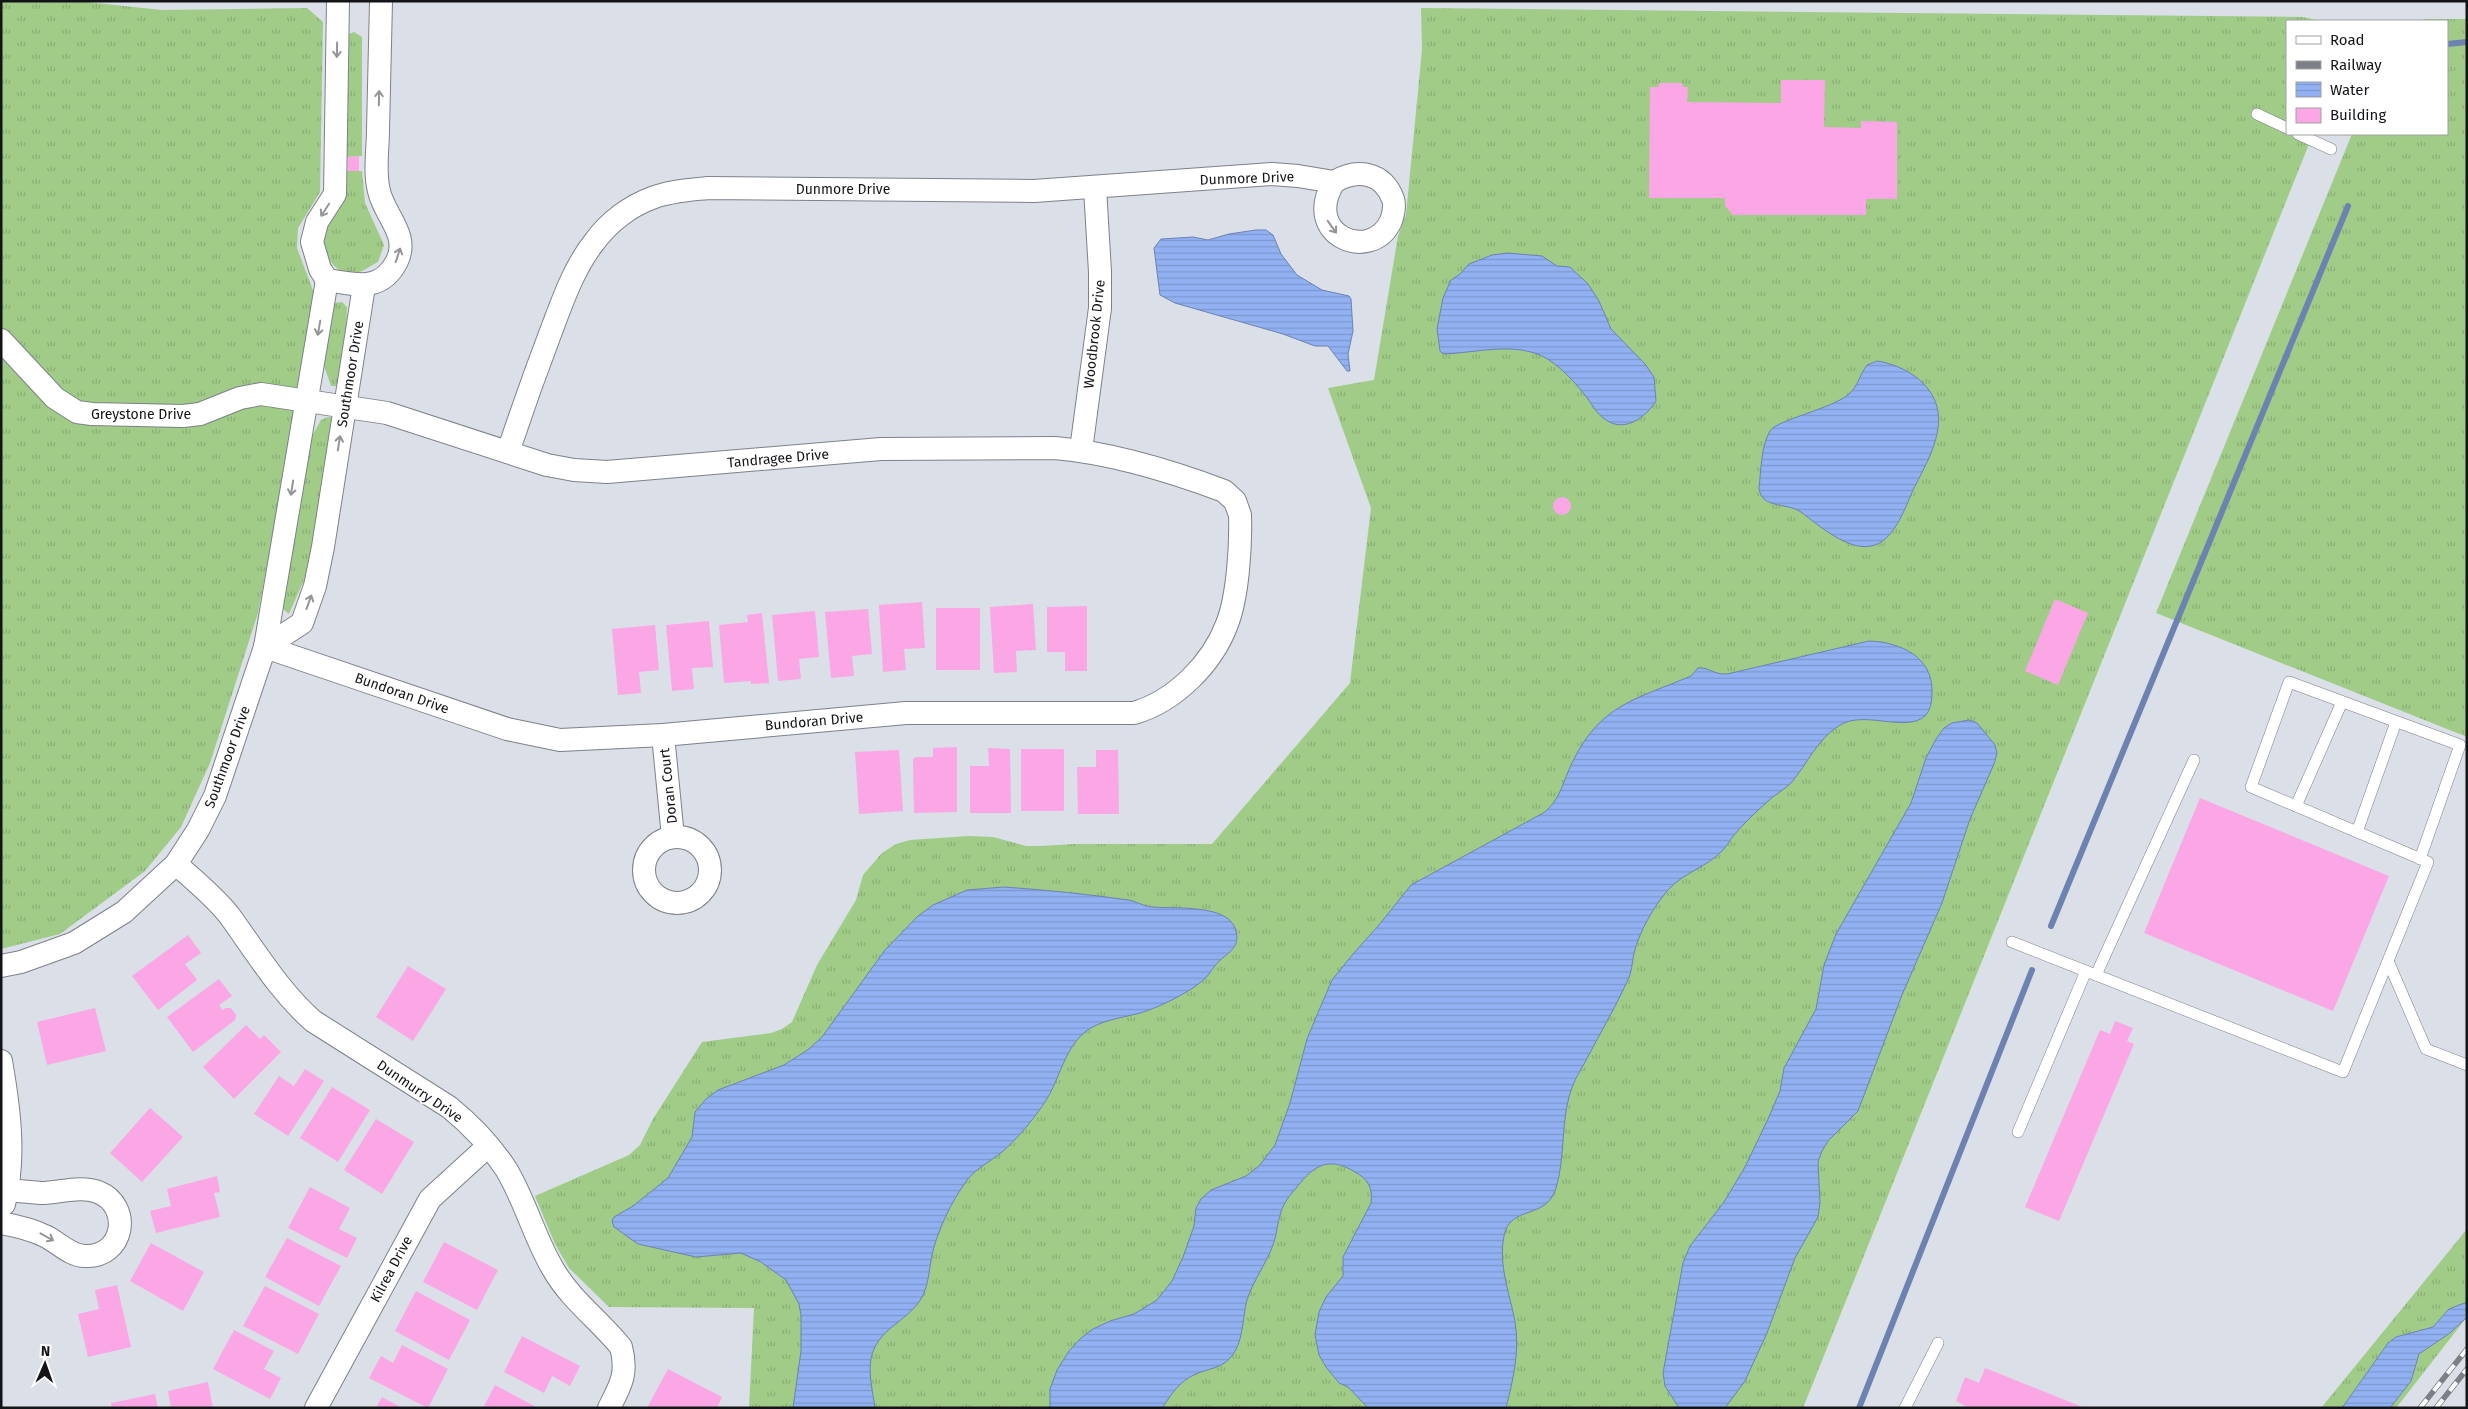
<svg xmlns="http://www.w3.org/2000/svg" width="2468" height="1409" viewBox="0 0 2468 1409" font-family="'Fira Sans',sans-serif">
	<defs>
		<pattern id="grass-tufts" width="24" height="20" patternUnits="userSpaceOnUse" patternTransform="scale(1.25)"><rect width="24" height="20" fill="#a0cc88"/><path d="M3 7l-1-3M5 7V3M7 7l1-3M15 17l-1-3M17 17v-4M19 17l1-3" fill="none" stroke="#89ae75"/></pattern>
		<pattern id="water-rules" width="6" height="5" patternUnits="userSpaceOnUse" patternTransform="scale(1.25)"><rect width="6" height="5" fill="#92b1f2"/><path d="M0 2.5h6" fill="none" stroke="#7d97cf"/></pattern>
	</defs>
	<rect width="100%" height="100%" fill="#dadfe8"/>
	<g fill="url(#grass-tufts)">
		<path d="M1,1h76l85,9 145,-2 16,14 -3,170 -22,36 -1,20 17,45 -38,224 -18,96 -48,150 -29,64 -36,44 -85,63 -59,15z"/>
		<path d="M1421,8l882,9 18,4h-34v113h26l-510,1274h-1054l5,-100 -145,-1 -40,-39 -14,-24 -20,-48 94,-41 11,-10 13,-26 49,-77 69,-9 11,-4 10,-7 25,-57 39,-65 7,-25 19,-22 14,-9 14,-4 59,-4 24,1 33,9h14l35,-2h137l138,-161 21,-175 -43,-120 46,-8 24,-144 8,-21 16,-165z"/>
		<path d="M2424,19h43v718l-311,-124 196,-479h95v-113h-26z"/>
		<path d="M354,32l8,5v119l-16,1 2,-116 1,-7z"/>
		<path d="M346,171h16l3,32 19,42 -6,17c-7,3 -14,9 -21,11 -22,5 -38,-22 -32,-41 2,-8 10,-16 14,-23 7,-11 7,-26 7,-38z"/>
		<path d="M342,302l5,5c-1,24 0,57 -11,79h-5l-8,-23 11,-60z"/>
		<path d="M328,417l5,1 -26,155 -18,41 -6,-5v-12l29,-161 9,-16z"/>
		<path d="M2467,1229v73l-18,7 -16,18 -37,10 -8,6 -46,65h-21z"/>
		<path d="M2467,1317l-71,91h-6l21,-27 8,-27 31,-21z"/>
	</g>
	<g fill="url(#water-rules)" stroke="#6c82b0">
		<path d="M1256,230h10l7,5 8,19 16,21 25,15 27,6 2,3 2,32 -5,23 2,17h-3l-19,-25h-13l-32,-12 -108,-31 -15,-8 -6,-47 7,-9 32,-2 15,3 21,-6z"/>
		<path d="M1508,253l34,3 15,10 13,1 18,17 11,17 12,28 34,35 9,13 2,24c-10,16 -31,32 -50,19 -10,-6 -15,-18 -22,-26 -11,-14 -26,-30 -42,-38 -30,-14 -67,-3 -99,-2l-3,-3 -3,-22 6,-31 8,-18 9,-6 9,-10 23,-9z"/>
		<path d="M1877,361c14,2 28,8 39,16 42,33 16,76 -3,113 -8,18 -19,52 -42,56 -23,5 -53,-21 -70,-34 -15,-10 -40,-3 -42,-24 2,-17 2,-42 11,-57 6,-11 62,-22 79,-37 9,-8 11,-20 18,-29z"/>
		<path d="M1869,641c30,1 64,15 63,51 0,8 -1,18 -7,24 -19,17 -60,-6 -85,9 -23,14 -32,38 -49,58 -7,7 -17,12 -24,19 -11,10 -23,21 -33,33 -4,5 -7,11 -12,16 -15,16 -39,22 -54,39 -15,18 -28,40 -34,63 -2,10 -2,19 -7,29 -13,28 -29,55 -43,82 -6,10 -12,21 -15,33 -8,30 -4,61 -13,91 -10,33 -46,16 -52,48 -6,29 6,58 11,86 5,29 -2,58 -9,86h-138l-20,-21 -9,-4 -13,-16 -7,-12 -4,-20 4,-23 7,-15 17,-21v-19l28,-54c2,-15 -3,-24 -16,-31 -26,-16 -41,-7 -58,15 -7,8 -13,15 -16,25 -4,11 -4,23 -8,33 -7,19 -20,36 -26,55 -5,19 -3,43 -17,58 -8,10 -23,11 -34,16 -17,7 -24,20 -34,34h-112v-19l7,-19 12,-19 12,-13 12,-9 17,-8 24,-7 23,-14 15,-19 11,-24 11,-31 2,-18 5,-9 10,-9 35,-14 13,-10 16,-21 15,-42 17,-64 10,-24 15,-35 21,-26 26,-29 32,-40 134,-73c16,-14 18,-31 27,-49 28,-59 65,-64 119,-87l7,-8c11,-1 16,7 29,6z"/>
		<path d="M1969,720l8,3 18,22 2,8 -3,11 -24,55 -28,84 -40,92 -44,116 -30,30 -6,10 -4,11 2,41 -2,14 -23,41 -28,75 -22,48 -20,27h-46l-14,-22 -2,-13 20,-110 7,-17 34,-44 21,-35 23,-48 12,-28 4,-23 32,-59 8,-44 12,-31 75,-131 15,-45 10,-19 8,-11 8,-5z"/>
		<path d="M1004,887c42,3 83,7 124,13 9,1 16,7 25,7 22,2 73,-3 82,21 8,22 -11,25 -21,39 -2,2 -3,5 -5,7 -11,15 -51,34 -69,39 -18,5 -40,7 -55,19 -22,18 -26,51 -42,73 -12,17 -25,33 -41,47 -12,10 -28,17 -37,31 -13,18 -25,43 -31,64 -5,16 -4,37 -13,52 -7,11 -19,20 -29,28 -30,24 -22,47 -17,81h-82l8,-57v-36l-2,-11 -13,-24 -25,-18 -20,-9 -45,4 -58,-13 -24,-17 -2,-6 2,-4 19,-11 35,-28 24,-41 3,-25 11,-13 12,-9 66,-25 25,-16 13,-12 63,-87 33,-34 15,-11 34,-15z"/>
		<path d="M2467,1302v15l-17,16 -31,21 -8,27 -21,27h-48l46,-65 8,-6 37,-10 16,-18z"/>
	</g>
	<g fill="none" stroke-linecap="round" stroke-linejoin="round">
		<g stroke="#6c82b0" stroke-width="6">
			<path d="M2447,44l20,-2"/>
			<path d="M2051,926l297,-720"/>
			<path d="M1859,1408l173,-438"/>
		</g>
	</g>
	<g fill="#fba7e5">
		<path d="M1781,80h44l-1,47 37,1v-7l36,1v77h-31v16h-133l-8,-9v-8h-76l1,-111h9v-4h23l1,4h5l-1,15 94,1z"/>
		<path d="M359,156v15h-11v-14z"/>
		<circle cx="1562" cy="506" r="9"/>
		<path d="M2055,599l33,14 -30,72 -33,-14z"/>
		<path d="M922,602l3,46 -21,1 2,21 -23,2 -4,-67z"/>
		<path d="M1033,604l3,46 -20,1 1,21 -23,1 -4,-66z"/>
		<path d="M1087,606v65h-22v-19h-18v-45z"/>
		<rect x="936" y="608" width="44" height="62"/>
		<path d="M868,609l4,45 -20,2 2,20 -23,2 -6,-66z"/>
		<path d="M815,611l4,46 -20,2 2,20 -23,2 -6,-66z"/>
		<path d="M762,613l7,70 -18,1v-3l-27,2 -5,-58 29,-3 -1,-7z"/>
		<path d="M709,621l4,46 -21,1 2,21 -22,2 -6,-66z"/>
		<path d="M655,625l4,45 -20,2 2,21 -23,2 -6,-66z"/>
		<path d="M957,747v65l-43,1 -1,-54 3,-2h17v-9z"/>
		<path d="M988,748l22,1 1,64h-41v-47h19z"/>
		<rect x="1021" y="749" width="43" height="62"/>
		<path d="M899,750l4,61 -44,3 -4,-62z"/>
		<path d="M1096,750h22l1,64h-41l-1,-47h19z"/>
		<path d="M2200,798l189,78 -56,135 -189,-78z"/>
		<path d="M188,935l13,18 -16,11 12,16 -39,30 -26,-34z"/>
		<path d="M408,966l38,23 -33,52 -37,-24z"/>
		<path d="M219,979l13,17 -13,9 4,5 3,-2h5l5,7 -1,5 -42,32 -26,-35z"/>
		<path d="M95,1008l11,43 -59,14 -10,-43z"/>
		<path d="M2115,1021l18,7 -6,13 7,3 -75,177 -34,-14 75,-177 10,4z"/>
		<path d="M246,1025l14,14 4,-4 17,17 -47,47 -31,-32z"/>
		<path d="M305,1069l19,12 -36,55 -34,-22 25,-38 15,10z"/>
		<path d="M332,1087l38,23 -32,52 -38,-24z"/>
		<path d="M150,1108l33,29 -41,45 -32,-29z"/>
		<path d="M376,1119l38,23 -32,52 -38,-24z"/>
		<path d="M217,1176l3,16 -6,1 6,24 -64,16 -6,-22 21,-5 -4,-17z"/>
		<path d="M310,1187l40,21 -11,21 18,9 -10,20 -59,-30z"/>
		<path d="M287,1238l54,28 -22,40 -54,-29z"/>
		<path d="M444,1242l54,28 -21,40 -54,-28z"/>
		<path d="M151,1243l53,29 -21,39 -53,-30z"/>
		<path d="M117,1285l14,62 -43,10 -10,-43 21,-5 -4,-19z"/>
		<path d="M265,1286l54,28 -21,40 -55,-28z"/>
		<path d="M416,1291l54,29 -21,40 -54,-29z"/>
		<path d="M234,1330l40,21 -10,18 17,9 -11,21 -57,-30z"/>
		<path d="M522,1336l58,30 -10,20 -18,-10 -8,17 -40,-21z"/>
		<path d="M402,1345l46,24 -20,39 -59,-30 12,-22 12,7z"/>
		<path d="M1985,1368l100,40h-116l-13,-7 9,-24 14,6z"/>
		<path d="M668,1369l54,28 -5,11h-70z"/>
		<path d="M208,1382l5,26h-42l-3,-17z"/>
		<path d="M495,1385l43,23h-55z"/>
		<path d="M155,1394l3,14h-46l-1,-5z"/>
		<path d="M382,1397l20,11h-26z"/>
	</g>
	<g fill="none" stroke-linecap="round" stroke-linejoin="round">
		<defs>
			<g id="service">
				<path d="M2257,114l30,14"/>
				<path d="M2298,134l33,15"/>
				<path d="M2296,806l46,-104"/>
				<path d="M2357,832l39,-110"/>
				<path d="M2012,942l331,130 85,-210 -177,-75 38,-105 171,63 -40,114"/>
				<path d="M2388,961l38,88 41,16"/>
				<path d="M2096,975l98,-215"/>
				<path d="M2018,1132l68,-161"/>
				<path d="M1905,1408l33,-65"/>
			</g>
			<g id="minor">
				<path d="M338,1l-3,193 -18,28 -5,20 8,27 7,11c28,4 54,13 70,-19 13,-26 -13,-46 -18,-70 -5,-19 -1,-42 -1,-61 1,-43 2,-86 3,-129"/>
				<path d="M1,340l54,58 22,14 15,2 91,2 17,-2 40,-16 21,-4 126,19 160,52 27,5 33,2 274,-23 174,-1c57,5 116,23 169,43l11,10 5,14c1,30 -2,81 -13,109 -15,40 -52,77 -93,89h-228l-243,22 -103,5 -53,-11 -242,-82"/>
				<path d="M1081,450l19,-142v-36l-5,-84"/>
				<path d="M508,452c14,-42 29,-84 45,-126 11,-29 22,-60 42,-85 14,-19 35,-35 57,-43 18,-7 38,-8 56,-10l326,3 238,-17 26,2 36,6c23,-14 49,-10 59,17 2,6 0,16 -2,22 -20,43 -90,14 -57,-39"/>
				<path d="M265,647l37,-24 13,-37 8,-39 41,-261"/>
				<path d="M663,735l10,102"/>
				<circle cx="677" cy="870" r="33"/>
				<path d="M176,864c18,16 38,32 53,51 27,37 50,76 84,106l136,86c21,17 42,39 57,62 19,31 28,68 47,100 17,30 46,51 68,78 7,26 0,38 -12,61"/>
				<path d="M1,966l20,-4 53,-19 50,-31 52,-48 22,-34 17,-34 50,-149 62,-367"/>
				<path d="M1,1061c8,46 15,97 3,143"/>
				<path d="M1,1223c16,3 30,6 44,13 13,6 25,20 40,20 39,2 48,-50 13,-64 -17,-7 -39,1 -57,1 -11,-1 -22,-2 -34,-3"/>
				<path d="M316,1408l114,-209 58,-53"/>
			</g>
		</defs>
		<use href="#service" stroke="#7d8189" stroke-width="12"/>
		<use href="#minor" stroke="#7d8189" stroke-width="24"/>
		<use href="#service" stroke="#fff" stroke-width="11"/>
		<use href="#minor" stroke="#fff" stroke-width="22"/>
		<defs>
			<g id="rail">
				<path d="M2420,1408l47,-59"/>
				<path d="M2436,1408l31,-39"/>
			</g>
		</defs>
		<use href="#rail" stroke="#7c8086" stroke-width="5.5"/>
		<use href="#rail" stroke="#fff" stroke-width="4" stroke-dasharray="11" stroke-linecap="butt"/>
	</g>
	<defs><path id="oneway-shaft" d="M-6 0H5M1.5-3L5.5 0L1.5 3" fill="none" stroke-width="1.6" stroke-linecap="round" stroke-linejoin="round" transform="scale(1.25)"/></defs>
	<g stroke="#949597">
		<use href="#oneway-shaft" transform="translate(337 50) rotate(91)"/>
		<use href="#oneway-shaft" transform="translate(379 98) rotate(-89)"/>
		<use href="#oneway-shaft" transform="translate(325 210) rotate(123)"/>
		<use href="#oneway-shaft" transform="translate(1332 227) rotate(55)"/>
		<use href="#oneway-shaft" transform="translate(398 255) rotate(-72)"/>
		<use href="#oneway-shaft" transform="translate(319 328) rotate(100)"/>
		<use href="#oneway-shaft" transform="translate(339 443) rotate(-81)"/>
		<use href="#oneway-shaft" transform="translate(292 488) rotate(99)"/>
		<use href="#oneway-shaft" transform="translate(309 602) rotate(-70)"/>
		<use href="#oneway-shaft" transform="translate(47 1237) rotate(29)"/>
	</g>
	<g text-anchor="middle" stroke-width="4" stroke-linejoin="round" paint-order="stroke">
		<g font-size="14" fill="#121417" stroke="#fff">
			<text transform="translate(1247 178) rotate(-2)" y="5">Dunmore Drive</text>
			<text x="843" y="194">Dunmore Drive</text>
			<text transform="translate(1094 334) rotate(-84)" y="5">Woodbrook Drive</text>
			<text transform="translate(350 374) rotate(-81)" y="5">Southmoor Drive</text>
			<text x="141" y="419">Greystone Drive</text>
			<text transform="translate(778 458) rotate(-5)" y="5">Tandragee Drive</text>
			<text transform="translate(402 693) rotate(19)" y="5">Bundoran Drive</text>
			<text transform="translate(814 721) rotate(-5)" y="5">Bundoran Drive</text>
			<text transform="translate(227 757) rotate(-70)" y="5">Southmoor Drive</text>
			<text transform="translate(668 786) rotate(-96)" y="5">Doran Court</text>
			<text transform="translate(420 1091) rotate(34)" y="5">Dunmurry Drive</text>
			<text transform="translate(391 1269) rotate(-62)" y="5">Kilrea Drive</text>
		</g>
	</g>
	<rect width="2468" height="1409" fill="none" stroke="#121417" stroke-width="5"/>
	<rect x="2286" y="20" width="162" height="115" fill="#ffffff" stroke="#a0a1a2"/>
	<rect x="2296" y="36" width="25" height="8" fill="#ffffff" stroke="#a0a1a2"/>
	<text x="2330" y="45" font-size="15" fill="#121417">Road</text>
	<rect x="2296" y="61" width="25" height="8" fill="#7c8086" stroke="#a0a1a2"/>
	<text x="2330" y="70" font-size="15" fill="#121417">Railway</text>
	<rect x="2296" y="82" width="25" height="15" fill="url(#water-rules)" stroke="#a0a1a2"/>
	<text x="2330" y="95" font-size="15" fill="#121417">Water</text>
	<rect x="2296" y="108" width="25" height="15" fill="#fba7e5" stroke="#a0a1a2"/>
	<text x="2330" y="120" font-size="15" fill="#121417">Building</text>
	<g transform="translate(45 1364) rotate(2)" stroke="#ffffff" stroke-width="4" paint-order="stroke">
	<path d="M0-4L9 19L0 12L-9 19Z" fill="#121417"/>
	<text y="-8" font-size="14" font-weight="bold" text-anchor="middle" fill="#121417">N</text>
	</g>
</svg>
